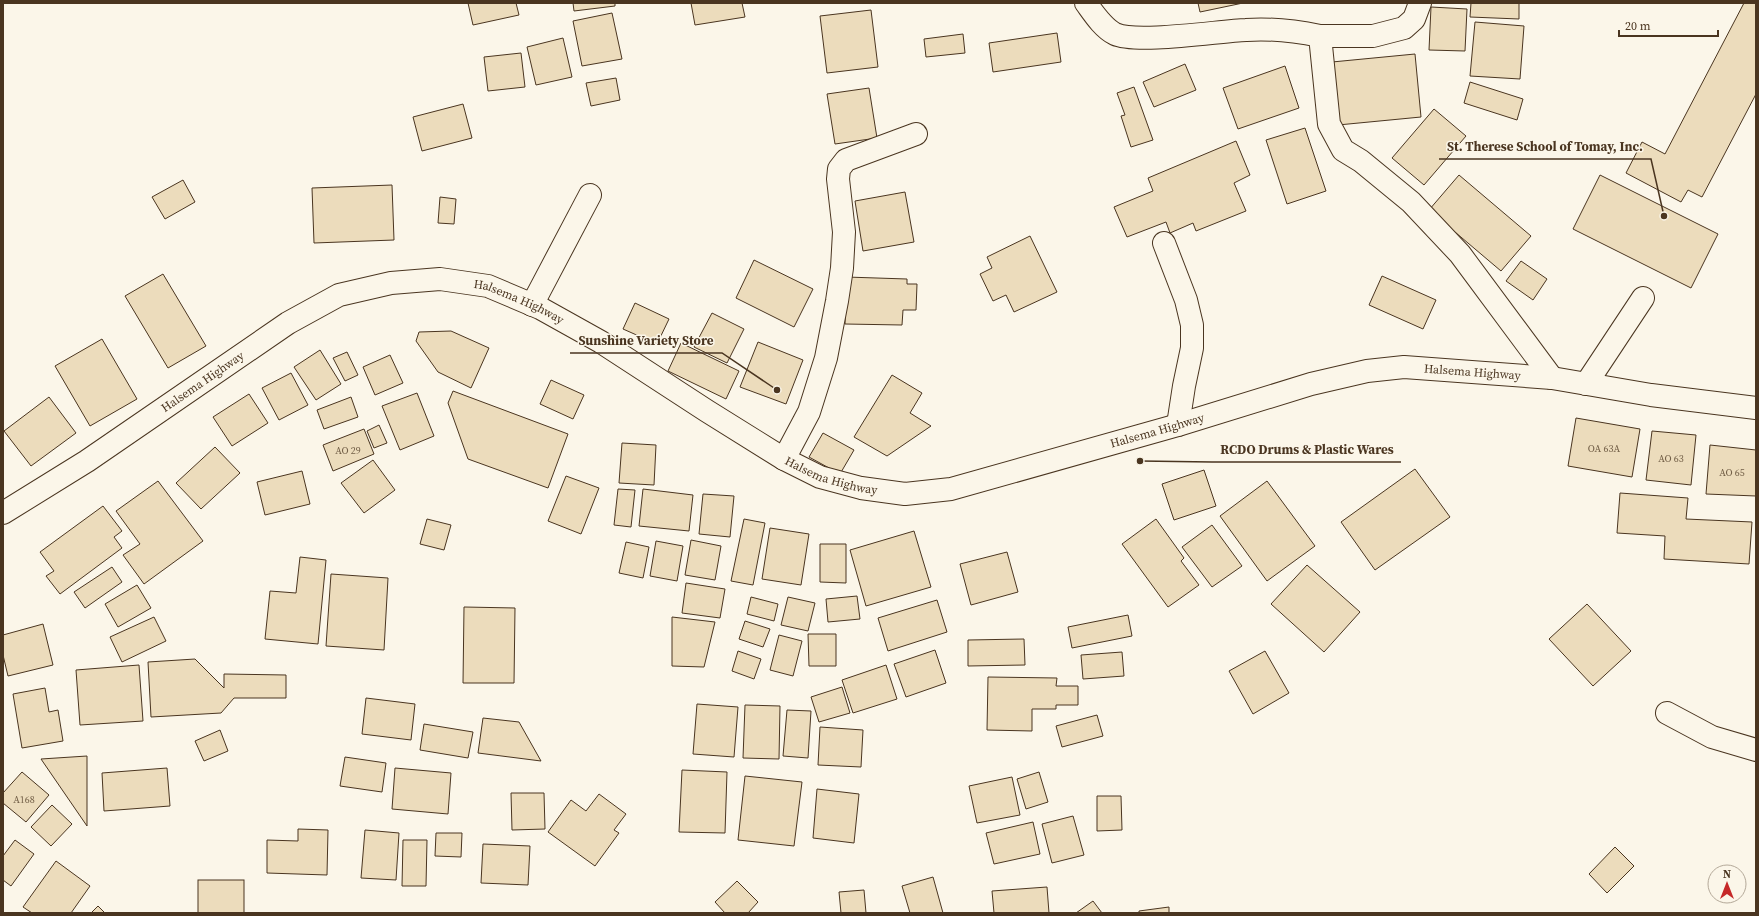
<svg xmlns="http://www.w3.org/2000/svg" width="1759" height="916" viewBox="0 0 1759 916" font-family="'Source Serif 4',serif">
	<rect width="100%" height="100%" fill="#fbf6e9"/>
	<g fill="#ecdcbc" stroke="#4a3520">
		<path d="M468,3h48l3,12 -46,10z"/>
		<path d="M573,3h42v3l-41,5z"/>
		<path d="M691,3h51l3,14 -50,8z"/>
		<path d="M1198,3h45l-43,9z"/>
		<path d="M1471,3h48v16l-49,-2z"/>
		<path d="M1744,3h12v91l-54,103 -14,-7 -7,12 -55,-29 16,-31 23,12z"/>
		<path d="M1431,7l36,2 -2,42 -36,-1z"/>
		<path d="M871,10l7,57 -51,6 -7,-57z"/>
		<path d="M612,13l10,46 -40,7 -9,-45z"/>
		<path d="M1475,22l49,4 -4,53 -50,-3z"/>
		<path d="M1057,33l4,29 -68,10 -4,-29z"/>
		<path d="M963,34l2,19 -39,4 -2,-18z"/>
		<path d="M563,38l9,39 -36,8 -9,-38z"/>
		<path d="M521,53l4,34 -37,4 -4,-34z"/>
		<path d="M1415,54l6,63 -83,8 -6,-63z"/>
		<path d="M1185,64l11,26 -42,17 -11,-25z"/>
		<path d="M1285,66l14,42 -61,21 -15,-41z"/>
		<path d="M616,78l4,22 -29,6 -5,-23z"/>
		<path d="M1470,82l53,17 -6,21 -53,-17z"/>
		<path d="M1134,87l19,53 -22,7 -10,-31 4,-1 -8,-22z"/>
		<path d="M869,88l8,50 -42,6 -8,-50z"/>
		<path d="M463,104l9,34 -50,13 -9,-34z"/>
		<path d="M1434,109l32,27 -42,49 -32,-27z"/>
		<path d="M1305,128l21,63 -39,13 -21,-64z"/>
		<path d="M1236,141l14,34 -16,8 12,28 -50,20 -3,-8 -23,10 -4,-11 -39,15 -13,-30 39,-16 -5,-13z"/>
		<path d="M1459,175l72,61 -30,35 -72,-61z"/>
		<path d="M1600,175l118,59 -27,54 -118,-59z"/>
		<path d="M183,180l12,22 -30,17 -13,-22z"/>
		<path d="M392,185l2,55 -80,3 -2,-55z"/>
		<path d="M905,192l9,50 -51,9 -8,-50z"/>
		<path d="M440,197l16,2 -2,25 -16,-1z"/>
		<path d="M1030,236l27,56 -43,20 -8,-17 -13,6 -13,-27 12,-6 -5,-11z"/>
		<path d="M754,260l59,29 -19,38 -58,-29z"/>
		<path d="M1521,261l26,18 -14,21 -27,-19z"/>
		<path d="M163,274l43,72 -38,22 -43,-72z"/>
		<path d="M1382,276l54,24 -13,29 -54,-24z"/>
		<path d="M846,277l61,2v5h10l-1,26h-13l-1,15 -57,-1z"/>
		<path d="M635,303l34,16 -12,25 -34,-15z"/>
		<path d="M712,313l32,16 -17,34 -33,-16z"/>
		<path d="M451,331l38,17 -18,40 -33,-16 -22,-31 3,-9z"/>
		<path d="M102,339l35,60 -47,27 -35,-60z"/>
		<path d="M758,342l45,18 -17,44 -46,-17z"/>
		<path d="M681,343l58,28 -13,28 -58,-28z"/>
		<path d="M320,350l21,34 -25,16 -22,-33z"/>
		<path d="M347,352l11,23 -13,6 -12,-23z"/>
		<path d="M390,355l13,28 -28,12 -12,-28z"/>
		<path d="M291,373l17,32 -29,15 -17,-32z"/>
		<path d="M892,375l30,18 -12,20 21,13 -44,30 -33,-19z"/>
		<path d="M551,380l33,15 -11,24 -33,-15z"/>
		<path d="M453,391l115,43 -20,54 -80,-29 -20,-56z"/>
		<path d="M417,393l17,43 -34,14 -18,-44z"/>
		<path d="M249,394l19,29 -36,23 -19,-29z"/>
		<path d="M49,397l27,36 -45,33 -27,-35z"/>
		<path d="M351,397l7,20 -34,12 -7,-19z"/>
		<path d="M1576,418l64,11 -8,48 -64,-11z"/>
		<path d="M379,425l8,18 -13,5 -7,-17z"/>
		<path d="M364,429l10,25 -41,17 -10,-26z"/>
		<path d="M1652,431l44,4 -5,50 -45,-5z"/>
		<path d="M823,433l31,17 -14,24 -31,-17z"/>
		<path d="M622,443l34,2 -2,40 -35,-2z"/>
		<path d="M1710,445l46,5v46l-50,-2z"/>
		<path d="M215,447l25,26 -39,36 -25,-26z"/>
		<path d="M373,460l22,30 -31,23 -23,-30z"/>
		<path d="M1415,469l35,48 -75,53 -34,-48z"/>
		<path d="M1204,470l12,36 -42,14 -12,-36z"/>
		<path d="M302,471l8,33 -45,11 -8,-33z"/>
		<path d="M566,476l33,12 -18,46 -33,-13z"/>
		<path d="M158,481l45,60 -59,43 -21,-29 17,-11 -24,-33z"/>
		<path d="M1267,481l48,65 -48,35 -47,-65z"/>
		<path d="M618,489l17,1 -4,37 -17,-2z"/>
		<path d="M643,489l50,6 -4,36 -50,-5z"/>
		<path d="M1620,493l68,5 -2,21 66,3 -3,42 -85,-5 1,-23 -48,-3z"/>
		<path d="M703,494l31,2 -4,41 -31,-3z"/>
		<path d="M103,506l19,25 -8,6 8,11 -62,46 -14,-18 8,-5 -14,-19z"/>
		<path d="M427,519l24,6 -7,25 -24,-6z"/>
		<path d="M744,519l21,4 -12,62 -22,-4z"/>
		<path d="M1156,519l28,39 -3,3 18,24 -31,22 -46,-63z"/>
		<path d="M1212,525l30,41 -30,21 -30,-40z"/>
		<path d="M770,528l39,6 -8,51 -39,-6z"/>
		<path d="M914,531l17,56 -65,19 -16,-56z"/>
		<path d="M691,540l30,6 -6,34 -30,-5z"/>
		<path d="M656,541l27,5 -6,35 -27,-5z"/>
		<path d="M626,542l23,5 -6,31 -24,-5z"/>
		<path d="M820,544h26v39l-26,-1z"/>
		<path d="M1007,552l11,40 -47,13 -11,-41z"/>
		<path d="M300,557l26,3 -8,84 -53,-5 5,-48 26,2z"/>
		<path d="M1307,565l53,47 -36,40 -53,-48z"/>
		<path d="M112,567l10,15 -37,26 -11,-16z"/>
		<path d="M331,574l57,4 -4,72 -58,-4z"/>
		<path d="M686,583l39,6 -5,29 -38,-5z"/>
		<path d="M137,585l14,23 -33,19 -13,-23z"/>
		<path d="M857,596l3,23 -32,3 -2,-23z"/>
		<path d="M751,597l27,7 -4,17 -27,-7z"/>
		<path d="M788,597l27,6 -7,28 -27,-6z"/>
		<path d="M937,600l10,32 -59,19 -10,-33z"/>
		<path d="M1587,604l44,47 -38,35 -44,-47z"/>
		<path d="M464,607l51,1 -1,75h-51z"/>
		<path d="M1128,615l4,21 -60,12 -4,-21z"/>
		<path d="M154,617l12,24 -44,21 -12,-25z"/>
		<path d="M672,617l43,5 -11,45 -32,-1z"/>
		<path d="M745,621l25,8 -7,18 -24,-8z"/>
		<path d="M43,624l10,41 -45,11 -5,-21v-20z"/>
		<path d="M808,634h28v32h-27z"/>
		<path d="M779,635l23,6 -9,35 -23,-6z"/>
		<path d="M1024,639l1,26 -57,1v-26z"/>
		<path d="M935,650l11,33 -40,14 -12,-33z"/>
		<path d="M738,651l23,8 -7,20 -22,-8z"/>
		<path d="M1265,651l24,42 -36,21 -24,-43z"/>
		<path d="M1122,652l2,24 -41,3 -2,-24z"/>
		<path d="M195,659l29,29v-14l62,1v23h-52l-13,15 -70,4 -3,-55z"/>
		<path d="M139,665l4,56 -63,4 -4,-55z"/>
		<path d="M886,665l11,34 -44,14 -11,-33z"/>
		<path d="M988,677l69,1 -1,8h22v19h-22v4h-24v22l-45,-1z"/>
		<path d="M842,687l8,26 -31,9 -8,-25z"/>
		<path d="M45,688l4,24 9,-2 5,31 -41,7 -9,-54z"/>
		<path d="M366,698l49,6 -4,36 -49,-6z"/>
		<path d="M697,704l41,3 -4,50 -41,-3z"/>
		<path d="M745,705l35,1 -1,53 -36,-1z"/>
		<path d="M787,710l24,1 -3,47 -25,-2z"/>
		<path d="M1097,715l6,21 -41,11 -6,-21z"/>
		<path d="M483,718l36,4 22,39 -63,-8z"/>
		<path d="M424,724l49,8 -5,26 -48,-8z"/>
		<path d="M820,727l43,3 -2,37 -43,-2z"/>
		<path d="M220,730l8,21 -24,10 -9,-20z"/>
		<path d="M87,756v70l-46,-67z"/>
		<path d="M345,757l41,6 -4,29 -42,-6z"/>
		<path d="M167,768l3,38 -66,5 -2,-38z"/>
		<path d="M395,768l56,5 -3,41 -56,-5z"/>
		<path d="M682,770l45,2 -2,61 -46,-1z"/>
		<path d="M22,772l27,23 -23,27 -23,-19v-10z"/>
		<path d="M1039,772l9,30 -22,7 -9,-30z"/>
		<path d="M745,776l57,6 -8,64 -56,-6z"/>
		<path d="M1012,777l8,38 -43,8 -8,-37z"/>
		<path d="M817,789l42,5 -5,49 -41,-5z"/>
		<path d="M511,793h33l1,36 -33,1z"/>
		<path d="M599,794l27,20 -12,16 5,3 -24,33 -47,-34 23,-32 15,11z"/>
		<path d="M1097,796h24l1,34 -25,1z"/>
		<path d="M52,805l20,19 -21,22 -20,-19z"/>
		<path d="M1073,816l11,39 -32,8 -10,-39z"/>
		<path d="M1033,822l7,32 -46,10 -8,-31z"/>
		<path d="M298,829l30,1 -1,45 -60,-2v-33l31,1z"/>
		<path d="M365,830l34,3 -3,47 -35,-2z"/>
		<path d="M436,833h26l-1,24 -26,-1z"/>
		<path d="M15,840l19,14 -23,32 -8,-6v-24z"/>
		<path d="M403,840h24l-1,46h-24z"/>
		<path d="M483,844l47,2 -2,39 -47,-2z"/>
		<path d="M1615,847l19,19 -27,27 -18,-19z"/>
		<path d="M56,861l34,25 -19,27h-39l-9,-6z"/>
		<path d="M933,877l10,36h-33l-8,-27z"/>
		<rect x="198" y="880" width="46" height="33"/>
		<path d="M737,881l21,21 -10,11h-23l-10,-11z"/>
		<path d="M1047,887l2,26h-55l-2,-22z"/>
		<path d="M864,890l2,23h-25l-2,-21z"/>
		<path d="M1093,901l9,12h-26z"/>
		<path d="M98,906l7,7h-14z"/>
		<path d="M1169,907v6h-30v-2z"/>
	</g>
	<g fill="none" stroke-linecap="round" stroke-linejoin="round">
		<defs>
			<g id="minor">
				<path d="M1086,3c8,11 17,25 29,31 22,10 104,-3 131,-4 25,-2 49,1 74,6l9,88 14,26 18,11 50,41 49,52 92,124"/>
				<path d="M1320,36h53l31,-8 10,-9 6,-16"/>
				<path d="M1164,243l22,57 6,25v23l-8,38 -6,39"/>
				<path d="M532,305l58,-110"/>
				<path d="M1586,384l57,-86"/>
				<path d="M784,459l25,-47 17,-54 11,-57 5,-33 2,-36 -6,-53 1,-10 7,-9 70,-26"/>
				<path d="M1667,713l45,24 44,13"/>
			</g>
			<g id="highway">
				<path id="s1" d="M3,513l84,-52 201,-138 51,-28 52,-12 49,-4 48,7 52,22 61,34 106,69 77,48 36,18 41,11 44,6 46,-5 227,-64 133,-41 56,-13 37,-4 148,11 99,17 105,13"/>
			</g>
		</defs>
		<use href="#minor" stroke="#4a3520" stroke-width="24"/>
		<use href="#highway" stroke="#4a3520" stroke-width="24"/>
		<use href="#minor" stroke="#fbf6e9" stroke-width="22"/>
		<use href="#highway" stroke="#fbf6e9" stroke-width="22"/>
	</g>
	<g text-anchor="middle" stroke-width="3" stroke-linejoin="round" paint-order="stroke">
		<g font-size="10" fill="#725f47">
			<text x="1604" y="452">OA 63A</text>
			<text x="348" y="454">AO 29</text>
			<text x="1671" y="462">AO 63</text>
			<text x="1732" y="476">AO 65</text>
			<text x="24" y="803">A168</text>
		</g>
		<g font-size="12" fill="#4a3520" stroke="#fbf6e9">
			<text dy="4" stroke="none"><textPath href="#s1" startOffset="586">Halsema Highway</textPath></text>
			<text dy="4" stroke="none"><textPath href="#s1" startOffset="1607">Halsema Highway</textPath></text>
			<text dy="4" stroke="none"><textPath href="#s1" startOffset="239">Halsema Highway</textPath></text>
			<text dy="4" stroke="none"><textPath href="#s1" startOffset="1283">Halsema Highway</textPath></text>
			<text dy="4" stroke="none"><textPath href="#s1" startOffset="946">Halsema Highway</textPath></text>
		</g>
	</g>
	<path fill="none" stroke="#4a3520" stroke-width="1.5" d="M1664 216L1651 159H1439M777 390L722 353H570M1140 461L1212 462H1401"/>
	<g fill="#4a3520" stroke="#fbf6e9" stroke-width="1.5">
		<circle cx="1664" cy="216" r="4"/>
		<circle cx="777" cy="390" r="4"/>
		<circle cx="1140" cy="461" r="4"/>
	</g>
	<g font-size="13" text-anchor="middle" font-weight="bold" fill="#4a3520" stroke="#fbf6e9" stroke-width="3" stroke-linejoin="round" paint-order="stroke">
		<text x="1545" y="151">St. Therese School of Tomay, Inc.</text>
		<text x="646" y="345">Sunshine Variety Store</text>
		<text x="1307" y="454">RCDO Drums &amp; Plastic Wares</text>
	</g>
	<rect width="1759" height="916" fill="none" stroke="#4a3520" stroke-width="8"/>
	<g transform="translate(1727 884)"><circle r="19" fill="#fbf6e9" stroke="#b4a999"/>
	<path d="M0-3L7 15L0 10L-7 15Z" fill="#c62828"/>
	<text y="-6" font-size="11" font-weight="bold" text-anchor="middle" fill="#4a3520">N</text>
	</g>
	<path d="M1619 30v6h99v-6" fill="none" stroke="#4a3520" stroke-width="2"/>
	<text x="1625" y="30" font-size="12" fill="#4a3520" stroke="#fbf6e9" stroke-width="3" paint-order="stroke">20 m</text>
</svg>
